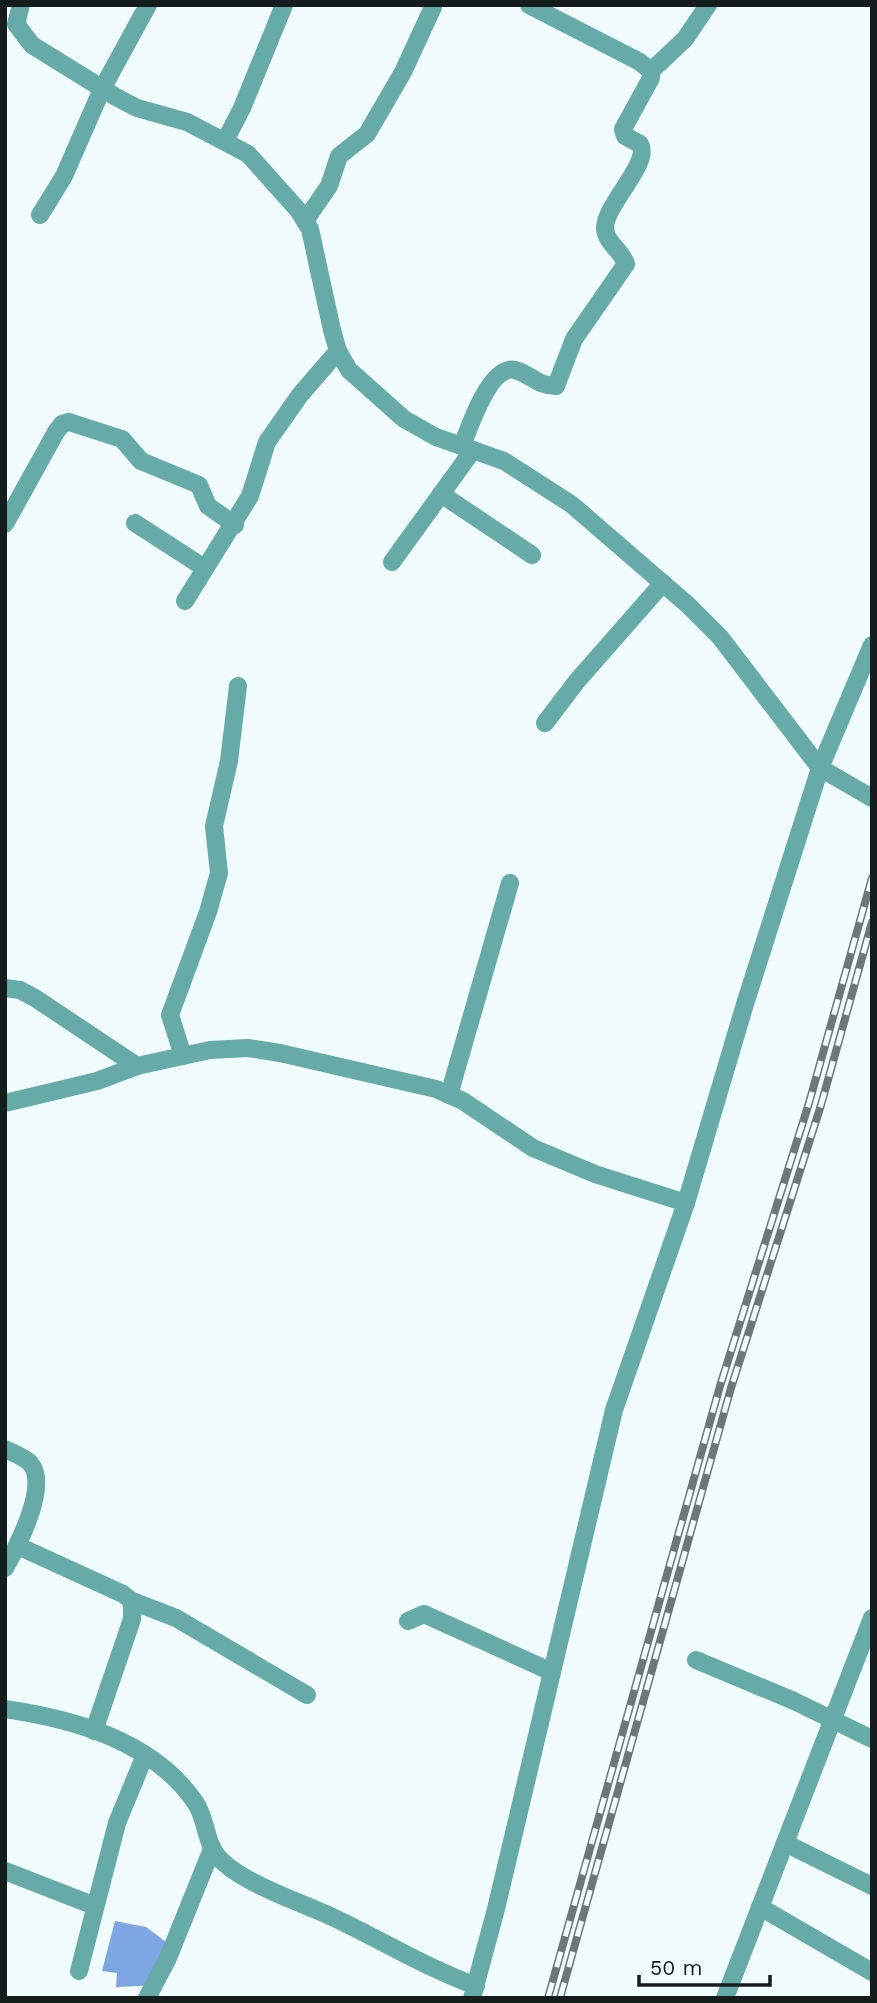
<svg xmlns="http://www.w3.org/2000/svg" width="877" height="2003" viewBox="0 0 877 2003" font-family="'Work Sans',sans-serif">
	<rect width="100%" height="100%" fill="#f0fcff"/>
	<path fill="#7ea6e2" d="M115,1921l31,6 32,24 -15,34 -47,2 1,-14 -15,-2z"/>
	<g fill="none" stroke-linecap="round" stroke-linejoin="round">
		<g stroke="#66aba7" stroke-width="18">
			<path d="M21,5l-5,19 16,21 84,52 21,11 50,14 61,32 50,56 12,19 22,101 6,21 11,19 55,49 32,18 68,24 67,43 117,101 32,32 100,131 52,30"/>
			<path d="M651,71l34,-32 23,-34"/>
			<path d="M225,141l17,-33 42,-103"/>
			<path d="M40,215l24,-39 38,-87 46,-84"/>
			<path d="M305,221l24,-35 10,-30 28,-22 36,-62 30,-65"/>
			<path d="M462,446c7,-18 28,-82 53,-76 15,4 23,16 41,16l18,-47 52,-75c-5,-15 -21,-21 -21,-37 2,-25 46,-64 35,-83l-15,-8 -2,-7 28,-51v-7l-11,-9 -111,-57"/>
			<path d="M441,494l91,61"/>
			<path d="M135,523l68,44"/>
			<path d="M5,524l51,-92 6,-8 7,-2 53,17 19,22 58,24 9,21 27,19"/>
			<path d="M392,562l81,-112"/>
			<path d="M185,601l65,-105 17,-54 33,-47 38,-44"/>
			<path d="M545,723l32,-42 86,-98"/>
			<path d="M5,988l15,2 15,8 102,68"/>
			<path d="M183,1056l-13,-41 38,-103 11,-39 -5,-47 15,-65 9,-75"/>
			<path d="M449,1095l61,-212"/>
			<path d="M5,1103l92,-22 40,-15 73,-16 38,-2 32,5 156,36 27,12 70,47 62,26 91,29"/>
			<path d="M5,1449c8,4 19,8 25,14 20,22 -13,84 -25,105"/>
			<path d="M18,1546l105,48 9,7v18l-38,112"/>
			<path d="M132,1601l44,17 131,77"/>
			<path d="M408,1621l16,-7 128,58"/>
			<path d="M696,1660l98,41 78,38"/>
			<path d="M5,1709c69,10 148,32 190,93 13,18 9,45 29,61 25,22 73,38 104,52 50,23 96,52 148,71"/>
			<path d="M785,1843l87,43"/>
			<path d="M5,1871l90,35"/>
			<path d="M760,1907l112,65"/>
			<path d="M79,1971l38,-148 28,-68"/>
			<path d="M147,1998l21,-40 44,-109"/>
			<path d="M472,1998l24,-89 118,-499 72,-207 59,-199 75,-236 52,-123"/>
			<path d="M725,1998l147,-380"/>
		</g>
		<defs>
			<g id="rail">
				<path d="M548,1998l172,-612 89,-283 63,-225"/>
				<path d="M560,1998l171,-610 90,-283 51,-183"/>
			</g>
		</defs>
		<use href="#rail" stroke="#6d7678" stroke-width="8"/>
		<use href="#rail" stroke="#f0fcff" stroke-width="5" stroke-dasharray="16" stroke-linecap="butt"/>
	</g>
	<rect width="877" height="2003" fill="none" stroke="#151c1d" stroke-width="14"/>
	<path d="M639 1975v10h131v-10" fill="none" stroke="#151c1d" stroke-width="3.5"/>
	<text x="650" y="1975" font-size="21" fill="#151c1d" stroke="#f0fcff" stroke-width="5" paint-order="stroke">50 m</text>
</svg>
